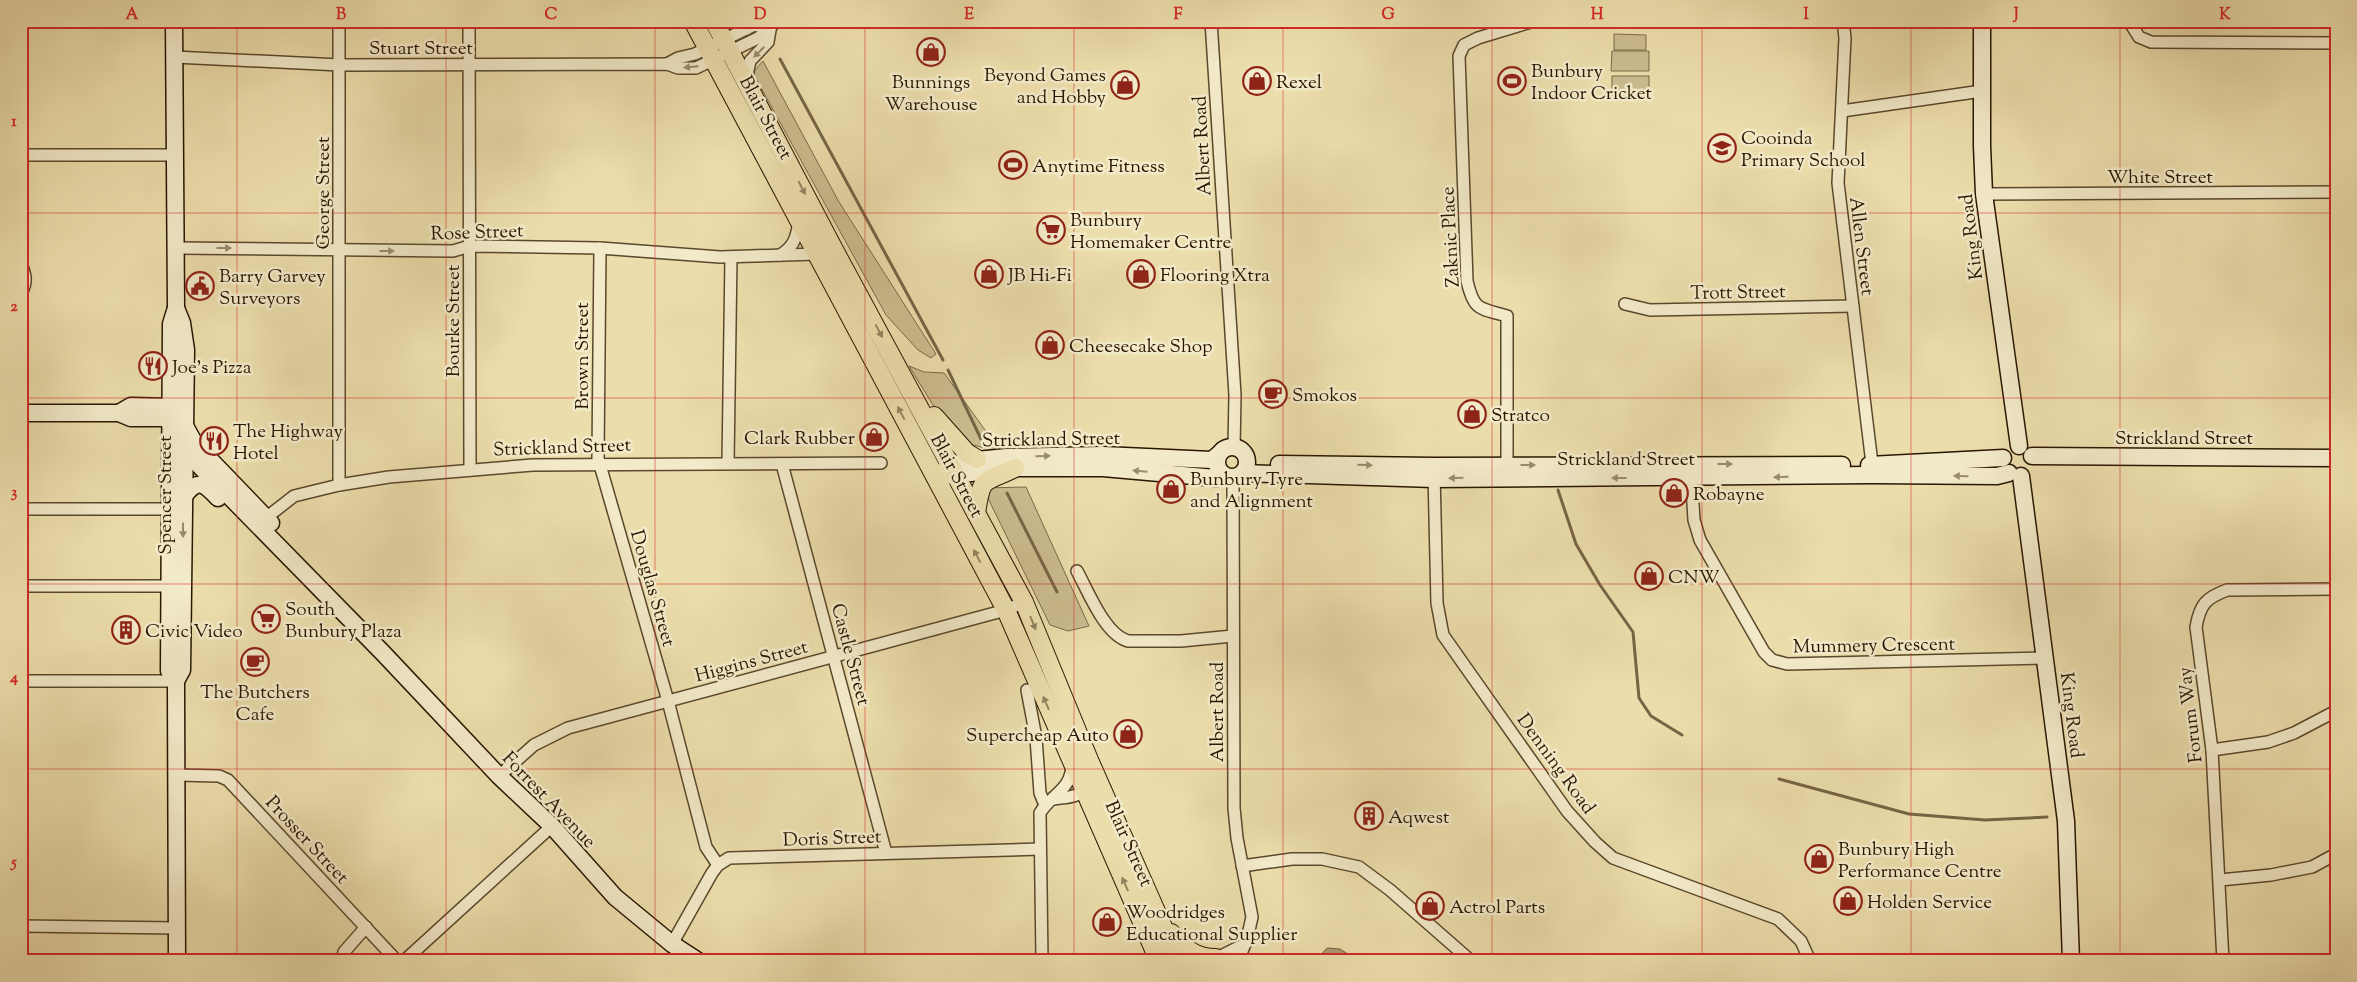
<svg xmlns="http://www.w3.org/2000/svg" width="2357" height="982" viewBox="0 0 2357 982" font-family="'Sorts Mill Goudy',serif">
	<rect width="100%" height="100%" fill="#ecdeac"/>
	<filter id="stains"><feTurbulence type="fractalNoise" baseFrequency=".004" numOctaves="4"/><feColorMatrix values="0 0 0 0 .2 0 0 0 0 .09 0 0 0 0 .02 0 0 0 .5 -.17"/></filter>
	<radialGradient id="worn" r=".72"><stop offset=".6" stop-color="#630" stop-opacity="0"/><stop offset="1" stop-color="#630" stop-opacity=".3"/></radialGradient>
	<g fill="#cbbc8f" stroke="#7a6948">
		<path d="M1614,34l32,1v15h-32z"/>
		<path d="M1612,51h37v20h-38z"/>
		<path d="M763,61l76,141 97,152 -5,4 -13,-8 -32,-35 -132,-240 1,-5z"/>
		<rect x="1612" y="76" width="37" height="20"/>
		<path d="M909,366l15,6 20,1 57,79 -28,-7 -26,-17z"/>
		<path d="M1026,487l63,139 -21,5 -18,-6 -67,-137z"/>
	</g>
	<path fill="#aa9a72" stroke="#766545" d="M1327,948l13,1 19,12h-44z"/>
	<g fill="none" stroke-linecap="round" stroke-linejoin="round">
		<g stroke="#766545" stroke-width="3">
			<path d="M780,59l163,301"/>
			<path d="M948,370l33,69"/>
			<path d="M1558,490l18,54 24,41 33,47 6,66 12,18 31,19"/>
			<path d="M1007,493l50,99"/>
			<path d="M1779,779l130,35 76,6 62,-3"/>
		</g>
		<defs>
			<g id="street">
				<path d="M469,21l1,449"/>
				<path d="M732,21l15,8"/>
				<path d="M1211,21l24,374 -1,53"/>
				<path d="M1843,21l2,17 -7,145 35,289"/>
				<path d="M2129,21l10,16 12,5 185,1"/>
				<path d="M175,57l165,8 327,-1 11,4h18l62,-30 19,-17"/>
				<path d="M667,64l11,-6 17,-4 57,-28 19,-2"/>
				<path d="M746,79l4,-18 18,-19 3,-18"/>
				<path d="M1842,111l140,-20"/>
				<path d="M21,155h154"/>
				<path d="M1984,194l352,-2"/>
				<path d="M176,248l277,3 17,-5 130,2 120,9 96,-3 6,-3"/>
				<path d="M600,248l-2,210 70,243 38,146 12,18"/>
				<path d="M780,255c14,-8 16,-17 19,-32"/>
				<path d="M21,263c4,11 7,19 0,30"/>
				<path d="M1625,304l25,6 203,-4"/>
				<path d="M728,463l3,-206"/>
				<path d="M782,464l104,389"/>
				<path d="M1507,471v-155c-28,-8 -33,-5 -40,-35l-8,-225 5,-11 14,-7 56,-17"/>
				<path d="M1691,471l3,49 6,20 64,112 8,8 15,4 258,-6"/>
				<path d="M1434,473l3,130 6,32 124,176 28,31 18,16 165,61 23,22 9,20"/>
				<path d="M1233,477l1,331 3,30 15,79 -5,22 -7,17 -7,5"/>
				<path d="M339,485v-464"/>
				<path d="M21,509h149"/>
				<path d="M262,521l32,-25 45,-11 50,-8 144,-12 348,-2"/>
				<path d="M1077,571c11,20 28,64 51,70h53l52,-5"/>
				<path d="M21,586h149"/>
				<path d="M21,681h155"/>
				<path d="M1027,690l9,48 4,55 5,12"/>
				<path d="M2212,750l56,-8 26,-9 42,-22"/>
				<path d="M177,775l42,1 9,4 169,181"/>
				<path d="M499,776l35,-31 34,-17 438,-118 18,-8"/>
				<path d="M1054,799c12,-2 27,-1 34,-14"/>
				<path d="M1242,866l50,-7h30l37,8 31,23 81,71"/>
				<path d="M2220,880l51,-5 41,-8 24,-13"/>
				<path d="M21,926l156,2"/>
				<path d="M672,944l40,-71 6,-8 11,-7 311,-9"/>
				<path d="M342,961l2,-9 22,-25"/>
				<path d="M404,961l148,-135"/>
				<path d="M1042,961l-2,-148c11,-19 31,-22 32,-48"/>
				<path d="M1211,961l34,-17"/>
				<path d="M2223,961l-11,-211 -16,-123c4,-23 10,-29 31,-37l109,-1"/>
			</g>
			<g id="secondary">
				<path d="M174,21l2,287 -5,16 -2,347 7,10"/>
				<path d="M1982,21v125l2,48 35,252"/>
				<path d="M176,308l6,15 4,27 -4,320 -6,11v8l1,272"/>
				<path d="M21,413h98l12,5h49"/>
				<path d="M119,413l12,-7 44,1"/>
				<path d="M170,424l14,26 199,203 116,123 53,50 63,71 57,47 26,17"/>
				<path d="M185,426l10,18 76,79"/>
				<circle cx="1232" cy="462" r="15"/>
				<path d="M2032,456l304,2"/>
				<path d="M1279,464l155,2 408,-1"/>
				<path d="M1869,465l134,-7"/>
				<path d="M1243,473l191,6 439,-4 124,1 12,-3"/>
				<path d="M944,476l71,-8h88l113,10 6,-4"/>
				<path d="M2021,476l45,345 5,140"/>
				<path d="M935,477l16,-11 16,-5 40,-4 96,-2 109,5 6,-5"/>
				<path d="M184,496c14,-18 20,-13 34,2"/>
			</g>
			<g id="primary">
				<path d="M693,21l313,589 153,351"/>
				<path d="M714,21l118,225 192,356 65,158 89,201"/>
				<path d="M934,416l33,37 10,6"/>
				<path d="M976,513c6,-39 7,-29 39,-45"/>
				<path d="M1171,933c14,15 23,25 45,25"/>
			</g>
		</defs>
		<use href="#street" stroke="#5a482c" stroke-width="14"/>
		<use href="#secondary" stroke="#291602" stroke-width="19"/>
		<use href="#primary" stroke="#291602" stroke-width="20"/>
		<use href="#street" stroke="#f3eac9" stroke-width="11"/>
		<use href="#secondary" stroke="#f3eac9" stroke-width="16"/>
		<use href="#primary" stroke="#ecdeac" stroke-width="18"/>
	</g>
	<defs><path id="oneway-solid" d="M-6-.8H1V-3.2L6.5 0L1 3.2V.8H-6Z" transform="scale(1.25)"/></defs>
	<g fill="#988b6f">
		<use href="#oneway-solid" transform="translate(759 52) rotate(135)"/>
		<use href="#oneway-solid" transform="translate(691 67) rotate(175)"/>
		<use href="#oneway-solid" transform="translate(224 248)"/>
		<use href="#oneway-solid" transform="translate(387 251)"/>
		<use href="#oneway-solid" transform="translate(1043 456) rotate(-1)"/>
		<use href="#oneway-solid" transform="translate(1725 464)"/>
		<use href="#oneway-solid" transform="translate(1365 465) rotate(1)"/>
		<use href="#oneway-solid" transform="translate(1528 465)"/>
		<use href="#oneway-solid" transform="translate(1140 471) rotate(-175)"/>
		<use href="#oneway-solid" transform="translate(1961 476) rotate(-179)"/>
		<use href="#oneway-solid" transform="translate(1781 477) rotate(179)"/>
		<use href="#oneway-solid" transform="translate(1456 478) rotate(179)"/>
		<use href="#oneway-solid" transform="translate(1619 478) rotate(-180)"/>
		<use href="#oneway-solid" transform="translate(183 530) rotate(90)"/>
	</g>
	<g fill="#948460">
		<use href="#oneway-solid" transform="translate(802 188) rotate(63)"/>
		<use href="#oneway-solid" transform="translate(879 331) rotate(62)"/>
		<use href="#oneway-solid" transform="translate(901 413) rotate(-118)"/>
		<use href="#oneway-solid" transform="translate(977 556) rotate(-118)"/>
		<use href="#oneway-solid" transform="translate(1033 623) rotate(68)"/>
		<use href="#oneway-solid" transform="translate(1046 703) rotate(-113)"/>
		<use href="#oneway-solid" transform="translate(1125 884) rotate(-114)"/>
	</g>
	<path fill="none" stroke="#d62828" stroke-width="1" stroke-opacity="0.55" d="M237,21v940M446,21v940M655,21v940M865,21v940M1074,21v940M1283,21v940M1492,21v940M1702,21v940M1911,21v940M2120,21v940M21,213h2315M21,398h2315M21,584h2315M21,769h2315"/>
	<defs>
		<symbol id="shop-ring" viewBox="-11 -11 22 22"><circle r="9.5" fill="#f3eac9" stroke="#8f2418" stroke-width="1.5"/><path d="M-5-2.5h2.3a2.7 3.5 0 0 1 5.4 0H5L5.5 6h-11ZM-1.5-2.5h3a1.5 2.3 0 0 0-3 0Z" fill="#8f2418"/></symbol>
		<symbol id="stadium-ring" viewBox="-11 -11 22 22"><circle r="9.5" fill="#f3eac9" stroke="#8f2418" stroke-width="1.5"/><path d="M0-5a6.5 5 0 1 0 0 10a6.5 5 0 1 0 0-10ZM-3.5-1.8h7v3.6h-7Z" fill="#8f2418"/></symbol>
		<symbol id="school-ring" viewBox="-11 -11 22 22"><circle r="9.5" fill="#f3eac9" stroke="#8f2418" stroke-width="1.5"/><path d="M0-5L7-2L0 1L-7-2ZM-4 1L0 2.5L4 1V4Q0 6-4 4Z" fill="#8f2418"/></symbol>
		<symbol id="supermarket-ring" viewBox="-11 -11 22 22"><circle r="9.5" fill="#f3eac9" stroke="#8f2418" stroke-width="1.5"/><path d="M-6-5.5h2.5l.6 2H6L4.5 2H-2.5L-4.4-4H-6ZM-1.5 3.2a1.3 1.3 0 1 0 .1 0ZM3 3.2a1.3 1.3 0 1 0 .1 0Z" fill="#8f2418"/></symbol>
		<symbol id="civic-ring" viewBox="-11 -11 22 22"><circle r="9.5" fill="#f3eac9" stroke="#8f2418" stroke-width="1.5"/><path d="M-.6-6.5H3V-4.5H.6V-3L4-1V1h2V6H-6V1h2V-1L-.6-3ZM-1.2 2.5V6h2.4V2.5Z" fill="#8f2418"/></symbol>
		<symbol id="restaurant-ring" viewBox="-11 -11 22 22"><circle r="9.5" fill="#f3eac9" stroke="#8f2418" stroke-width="1.5"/><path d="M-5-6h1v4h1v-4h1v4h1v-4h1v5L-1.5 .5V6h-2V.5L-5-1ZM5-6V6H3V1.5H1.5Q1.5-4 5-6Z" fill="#8f2418"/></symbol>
		<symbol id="cafe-ring" viewBox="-11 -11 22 22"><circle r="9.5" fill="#f3eac9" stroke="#8f2418" stroke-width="1.5"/><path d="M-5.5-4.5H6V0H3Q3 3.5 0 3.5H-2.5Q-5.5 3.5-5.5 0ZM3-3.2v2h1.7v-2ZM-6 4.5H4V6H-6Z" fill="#8f2418"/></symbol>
		<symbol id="building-ring" viewBox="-11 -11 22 22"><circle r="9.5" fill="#f3eac9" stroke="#8f2418" stroke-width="1.5"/><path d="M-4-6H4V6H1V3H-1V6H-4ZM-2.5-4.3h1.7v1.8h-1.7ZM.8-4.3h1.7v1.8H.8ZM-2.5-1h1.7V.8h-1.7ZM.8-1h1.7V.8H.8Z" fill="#8f2418"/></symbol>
	</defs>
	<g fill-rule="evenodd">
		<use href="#shop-ring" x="915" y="36" width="32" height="32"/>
		<use href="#shop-ring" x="1241" y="65" width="32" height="32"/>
		<use href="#stadium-ring" x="1496" y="65" width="32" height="32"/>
		<use href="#shop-ring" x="1109" y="69" width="32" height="32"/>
		<use href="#school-ring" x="1706" y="132" width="32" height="32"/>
		<use href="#stadium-ring" x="997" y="149" width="32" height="32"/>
		<use href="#supermarket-ring" x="1035" y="214" width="32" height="32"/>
		<use href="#shop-ring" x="973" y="258" width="32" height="32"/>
		<use href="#shop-ring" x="1125" y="258" width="32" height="32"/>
		<use href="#civic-ring" x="184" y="270" width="32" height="32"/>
		<use href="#shop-ring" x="1034" y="329" width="32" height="32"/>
		<use href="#restaurant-ring" x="137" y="350" width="32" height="32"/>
		<use href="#cafe-ring" x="1257" y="378" width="32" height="32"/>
		<use href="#shop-ring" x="1456" y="398" width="32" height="32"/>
		<use href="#shop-ring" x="858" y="421" width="32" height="32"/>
		<use href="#restaurant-ring" x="198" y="425" width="32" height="32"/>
		<use href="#shop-ring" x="1155" y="473" width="32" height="32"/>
		<use href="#shop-ring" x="1658" y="477" width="32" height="32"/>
		<use href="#shop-ring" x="1633" y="560" width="32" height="32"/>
		<use href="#supermarket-ring" x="250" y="603" width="32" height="32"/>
		<use href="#building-ring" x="110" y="614" width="32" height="32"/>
		<use href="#cafe-ring" x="239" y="646" width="32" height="32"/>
		<use href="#shop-ring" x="1112" y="718" width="32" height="32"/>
		<use href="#building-ring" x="1353" y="800" width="32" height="32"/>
		<use href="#shop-ring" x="1803" y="843" width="32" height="32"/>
		<use href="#shop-ring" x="1832" y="885" width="32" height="32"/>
		<use href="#shop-ring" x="1414" y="890" width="32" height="32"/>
		<use href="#shop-ring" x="1091" y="906" width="32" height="32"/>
	</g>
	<g text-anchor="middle" stroke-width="5" stroke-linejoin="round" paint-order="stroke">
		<g font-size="19" fill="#291602" stroke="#f3eac9">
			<text x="421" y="54">Stuart Street</text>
			<text transform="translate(767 117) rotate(62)" y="7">Blair Street</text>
			<text transform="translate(1201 146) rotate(-93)" y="7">Albert Road</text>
			<text x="2160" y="183">White Street</text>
			<text transform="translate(322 193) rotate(-90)" y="7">George Street</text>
			<text transform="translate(477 231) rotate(-2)" y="7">Rose Street</text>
			<text transform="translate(1449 237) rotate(-93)" y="7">Zaknic Place</text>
			<text transform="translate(1970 237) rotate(-97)" y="7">King Road</text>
			<text transform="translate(1863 246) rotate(83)" y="7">Allen Street</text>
			<text transform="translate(1738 291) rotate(-1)" y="7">Trott Street</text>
			<text transform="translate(452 321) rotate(-90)" y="7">Bourke Street</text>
			<text transform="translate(581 356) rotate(-90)" y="7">Brown Street</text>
			<text x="2184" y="444">Strickland Street</text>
			<text transform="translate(1051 438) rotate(-1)" y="7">Strickland Street</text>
			<text transform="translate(562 446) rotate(-2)" y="7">Strickland Street</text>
			<text x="1626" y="465">Strickland Street</text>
			<text transform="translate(958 475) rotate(62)" y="7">Blair Street</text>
			<text transform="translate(164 495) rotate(-90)" y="7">Spencer Street</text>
			<text transform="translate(654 588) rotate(74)" y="7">Douglas Street</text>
			<text transform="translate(1874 644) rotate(-1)" y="7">Mummery Crescent</text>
			<text transform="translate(852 654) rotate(75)" y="7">Castle Street</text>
			<text transform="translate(751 660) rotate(-15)" y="7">Higgins Street</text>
			<text transform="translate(1216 712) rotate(-90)" y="7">Albert Road</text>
			<text transform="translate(2073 715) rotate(83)" y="7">King Road</text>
			<text transform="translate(2189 715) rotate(-97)" y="7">Forum Way</text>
			<text transform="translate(1557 763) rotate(54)" y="7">Denning Road</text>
			<text transform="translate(550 799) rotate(46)" y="7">Forrest Avenue</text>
			<text transform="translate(832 837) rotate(-2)" y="7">Doris Street</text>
			<text transform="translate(308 839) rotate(47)" y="7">Prosser Street</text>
			<text transform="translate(1130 843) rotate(66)" y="7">Blair Street</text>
		</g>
		<g font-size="19" fill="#291602" stroke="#f3eac9" text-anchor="start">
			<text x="1531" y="77">Bunbury<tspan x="1531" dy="22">Indoor Cricket</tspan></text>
			<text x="1106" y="81" text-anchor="end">Beyond Games<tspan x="1106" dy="22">and Hobby</tspan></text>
			<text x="931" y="88" text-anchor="middle">Bunnings<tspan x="931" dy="22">Warehouse</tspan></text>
			<text x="1276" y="88">Rexel</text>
			<text x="1741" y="144">Cooinda<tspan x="1741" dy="22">Primary School</tspan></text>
			<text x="1032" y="172">Anytime Fitness</text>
			<text x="1070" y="226">Bunbury<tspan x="1070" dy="22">Homemaker Centre</tspan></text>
			<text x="1008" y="281">JB Hi-Fi</text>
			<text x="1160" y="281">Flooring Xtra</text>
			<text x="219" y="282">Barry Garvey<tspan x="219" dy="22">Surveyors</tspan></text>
			<text x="1069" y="352">Cheesecake Shop</text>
			<text x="172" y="373">Joe's Pizza</text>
			<text x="1292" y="401">Smokos</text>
			<text x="1491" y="421">Stratco</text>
			<text x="233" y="437">The Highway<tspan x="233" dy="22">Hotel</tspan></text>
			<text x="855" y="444" text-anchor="end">Clark Rubber</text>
			<text x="1190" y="485">Bunbury Tyre<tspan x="1190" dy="22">and Alignment</tspan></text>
			<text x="1693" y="500">Robayne</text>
			<text x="1668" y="583">CNW</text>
			<text x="285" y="615">South<tspan x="285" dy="22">Bunbury Plaza</tspan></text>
			<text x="145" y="637">Civic Video</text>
			<text x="255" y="698" text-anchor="middle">The Butchers<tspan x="255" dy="22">Cafe</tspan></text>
			<text x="1109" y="741" text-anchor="end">Supercheap Auto</text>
			<text x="1388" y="823">Aqwest</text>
			<text x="1838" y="855">Bunbury High<tspan x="1838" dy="22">Performance Centre</tspan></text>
			<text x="1867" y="908">Holden Service</text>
			<text x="1449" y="913">Actrol Parts</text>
			<text x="1126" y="918">Woodridges<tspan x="1126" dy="22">Educational Supplier</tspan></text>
		</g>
	</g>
	<rect width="2357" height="982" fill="none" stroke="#ecdeac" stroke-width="55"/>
	<rect x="28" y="28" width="2302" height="926" fill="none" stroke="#d62828" stroke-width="2"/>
	<g font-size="16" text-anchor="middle" font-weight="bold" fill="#d62828">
		<text x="132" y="19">A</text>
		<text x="341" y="19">B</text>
		<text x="551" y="19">C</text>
		<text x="760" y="19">D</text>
		<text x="969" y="19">E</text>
		<text x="1178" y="19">F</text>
		<text x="1388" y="19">G</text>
		<text x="1597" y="19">H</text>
		<text x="1806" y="19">I</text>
		<text x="2016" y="19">J</text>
		<text x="2225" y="19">K</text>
		<text x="14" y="126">1</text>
		<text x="14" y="311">2</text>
		<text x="14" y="497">3</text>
		<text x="14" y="682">4</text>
		<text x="14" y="867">5</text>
	</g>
	<rect width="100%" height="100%" filter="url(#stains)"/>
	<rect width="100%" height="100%" fill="url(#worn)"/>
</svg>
